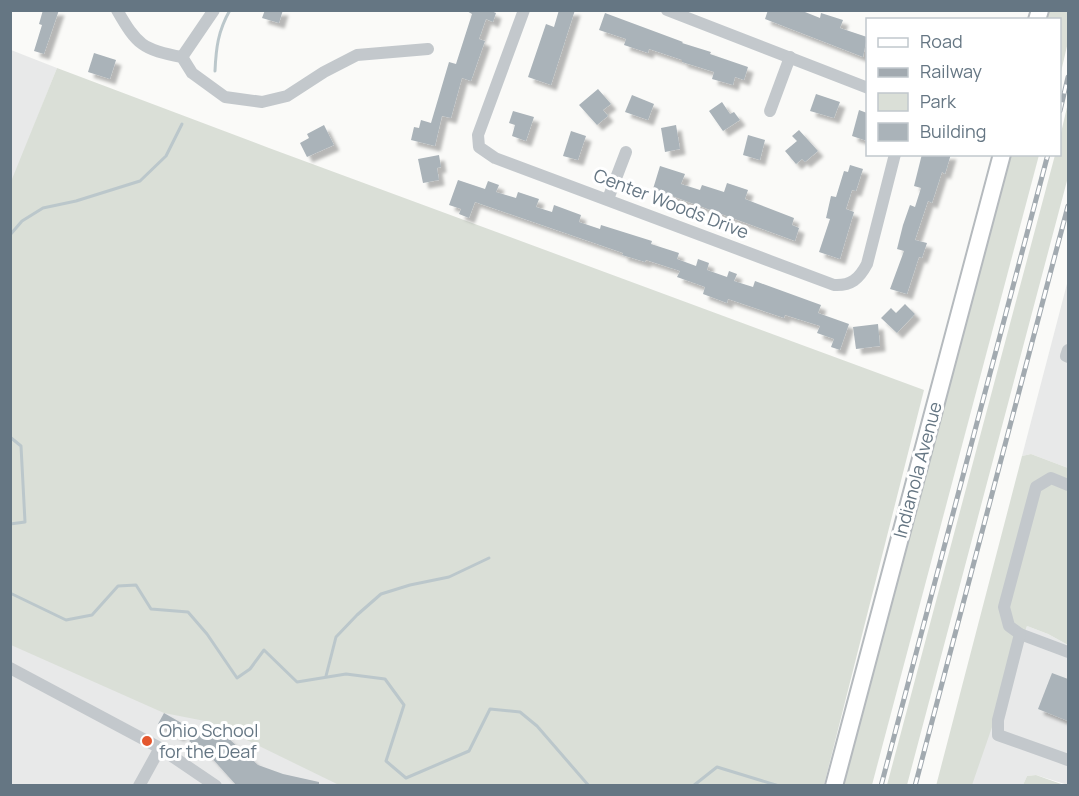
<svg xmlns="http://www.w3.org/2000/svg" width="1079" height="796" viewBox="0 0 1079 796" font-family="Manrope,sans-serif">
	<defs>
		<filter id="shadow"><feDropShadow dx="5.5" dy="5.5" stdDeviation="1.5" flood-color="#0004"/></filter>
	</defs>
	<rect width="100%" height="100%" fill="#fafaf8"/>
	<g fill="#e8e9e9">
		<path d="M11,50l46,18 -46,116z"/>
		<path d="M1068,280v188l-37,-14 -9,2z"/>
		<path d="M10,622l358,163h-357z"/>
		<path d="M1027,626l21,8 20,11v140l-32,-10 -9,1 -4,9h-52z"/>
	</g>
	<g fill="#dadfd7">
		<path d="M1047,11h21v31l-8,34v-56h-16z"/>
		<path d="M57,68l212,80 655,242 -100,395h-485l-129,-63 -46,-9 -153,-68 -1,-461z"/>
		<path d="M1068,103v74l-161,608h-20l168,-630 5,-1v-17z"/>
		<path d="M1009,155h30l-167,630 -30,1z"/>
		<path d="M1031,454l37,14v177l-20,-11 -21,-8 -55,159 -36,1 86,-330z"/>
		<path d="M1036,775l28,10h-41l4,-9z"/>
	</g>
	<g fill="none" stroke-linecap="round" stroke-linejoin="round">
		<g stroke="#bbc7cb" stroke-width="3">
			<path d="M215,71c1,-23 3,-40 15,-61"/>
			<path d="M10,235l12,-14 21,-13 33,-7 64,-20 26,-25 16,-32"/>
			<path d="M10,437l11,9 4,76 -15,2"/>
			<path d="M10,593l56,27 26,-5 26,-29 18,-1 15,24 37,3 19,22 30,44 13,-9 14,-19 33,32 49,-8 39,5 19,26 -18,56 20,17 63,-27 21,-42 30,3 17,14 52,60"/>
			<path d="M326,676l10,-39 21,-22 24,-21 29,-9 39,-8 40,-19"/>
			<path d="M693,786l24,-19 62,19"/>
		</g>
	</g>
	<g fill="#aab3b9" filter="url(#shadow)">
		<path d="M43,10h16l-15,44 -10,-3 8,-26 -3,-1z"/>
		<path d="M265,10h18l-4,13 -17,-5z"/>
		<path d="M465,10h24l7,3 -3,9 -7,-3 -7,20 6,2 -14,40 -9,-3 -11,40 -9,-2 -7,30 -24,-6 3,-13 5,1 2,-8 10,3 18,-61 7,2 16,-50z"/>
		<path d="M559,10h16l-24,75 -23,-8 18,-53 8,3z"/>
		<path d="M768,10h32l20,8 1,-5 22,7 -3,8 27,9 -4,20 -98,-38z"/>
		<path d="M605,13l78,29 -1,1 29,9 -1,2 38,13 -4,13 -9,-3 -2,8 -21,-6 2,-7 -32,-10v-2l-33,-11 -1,4 -24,-8 2,-6 -27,-9z"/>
		<path d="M94,53l22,7 -6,19 -22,-7z"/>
		<path d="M598,89l13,15 -8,6 5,6 -11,9 -18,-20z"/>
		<path d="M816,94l24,8 -6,16 -24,-7z"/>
		<path d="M632,95l22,9 -6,16 -23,-8z"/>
		<path d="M722,102l8,12 4,-2 6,8 -17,11 -14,-20z"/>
		<path d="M859,110l8,3v28l-15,-5z"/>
		<path d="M513,111l21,6 -8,24 -14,-5 3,-11 -6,-2z"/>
		<path d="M324,125l10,20 -27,12 -7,-14 9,-5 -2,-4z"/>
		<path d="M676,125l4,24 -15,3 -4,-24z"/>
		<path d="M799,130l19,21 -13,11 -3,-3 -6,5 -11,-13 12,-10 -5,-5z"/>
		<path d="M571,131l15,5 -8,24 -15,-4z"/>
		<path d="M748,135l17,5 -5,20 -17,-5z"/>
		<path d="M922,154h29l-6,20 -3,-2 -10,31 -4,-2 -13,39 12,3 -5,15 -3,-1 -12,37 -17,-5 14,-38 -7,-2 6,-24 7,-20 5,2 6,-19 -7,-2z"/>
		<path d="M439,155l2,12 -4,1 2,12 -16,3 -5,-24z"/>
		<path d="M850,165l13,4 -7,22 -4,-1 -6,19 8,3 -14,47 -21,-7 11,-33 -4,-1 5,-22 5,1 8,-26 4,1z"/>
		<path d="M660,166l25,8 -4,10 19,6 2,-5 22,7 3,-9 21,7 -3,9 49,19 -2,7 7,3 -4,13 -142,-52z"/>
		<path d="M458,180l27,9 3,-8 11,4 -3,7 20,6 2,-6 21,7 -3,8 16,5 2,-7 27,10 -2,7 21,7 1,-4 51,16 -1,3 28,9 -2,6 19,7 2,-7 11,4 -2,7 20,7 2,-6 8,3 -3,7 19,6 2,-6 66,24 -3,8 31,11 -9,26 -9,-3 3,-8 -17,-6 3,-7 -35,-11 -1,3 -56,-19 -1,4 -24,-9 2,-7 -28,-10 3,-6 -34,-11 -1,2 -23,-7 1,-2 -148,-51 -6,16 -10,-4 2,-5 -12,-4z"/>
		<path d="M905,304l10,10 -18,19 -16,-15 10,-10 5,5z"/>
		<path d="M878,324l2,22 -24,3 -3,-22z"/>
		<path d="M1052,673l16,6v42l-30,-12z"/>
		<path d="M164,713l21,12 -6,11 -21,-12z"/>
		<path d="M210,722l48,43 25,9 36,8v4h-82l-27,-30 -21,-15z"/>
	</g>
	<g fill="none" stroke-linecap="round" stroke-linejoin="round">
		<defs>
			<g id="major">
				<path d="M1037,20l3,-10"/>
				<path d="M834,786l168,-632"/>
			</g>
		</defs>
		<use href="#major" stroke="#b5babe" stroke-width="20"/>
		<g stroke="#c3c8cc" stroke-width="12">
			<path d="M117,10c20,35 26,40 65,47l10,16 33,24 37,5 25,-6 37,-24 33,-17 71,-6"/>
			<path d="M524,10l-46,125 1,12 16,11 339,127c17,1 25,-6 33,-21l28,-110"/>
			<path d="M667,10l201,78"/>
			<path d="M182,57l32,-47"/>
			<path d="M770,111l20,-54"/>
			<path d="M608,199l18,-47"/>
			<path d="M1068,350l-2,6 2,1"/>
			<path d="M1068,485l-17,-7 -15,9 -32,120 5,19 11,8 48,18"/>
			<path d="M1020,634l-22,86v15l70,25"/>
			<path d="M10,668l150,80 56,38"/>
			<path d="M139,786l21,-38"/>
		</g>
		<use href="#major" stroke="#fff" stroke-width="16"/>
		<defs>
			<g id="rail">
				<path d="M1060,111l8,-34"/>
				<path d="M881,786l167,-632"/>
				<path d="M915,786l153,-580"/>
			</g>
		</defs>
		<use href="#rail" stroke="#a2aab0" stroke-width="5"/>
		<use href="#rail" stroke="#fff" stroke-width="3" stroke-dasharray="9" stroke-linecap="butt"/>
	</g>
	<circle fill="#e4572e" stroke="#fff" stroke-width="2" cx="147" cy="741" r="6"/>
	<g text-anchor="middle" stroke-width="6" stroke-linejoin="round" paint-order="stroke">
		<g font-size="18" fill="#657683" stroke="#fff">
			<text transform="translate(671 204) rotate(21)" y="6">Center Woods Drive</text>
			<text transform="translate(918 470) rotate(-75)" y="6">Indianola Avenue</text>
		</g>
		<g font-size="18" fill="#657683" stroke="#fff" text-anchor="start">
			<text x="159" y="737">Ohio School<tspan x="159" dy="21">for the Deaf</tspan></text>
		</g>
	</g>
	<rect width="1079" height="796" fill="none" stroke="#657683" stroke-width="24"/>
	<rect x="866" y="18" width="195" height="138" fill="#ffffff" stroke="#c1c8cd" stroke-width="1.5"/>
	<rect x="878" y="38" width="30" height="9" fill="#ffffff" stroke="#c1c8cd" stroke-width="1.5"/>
	<text x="920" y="48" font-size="18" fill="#657683">Road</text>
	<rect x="878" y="68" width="30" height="9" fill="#a2aab0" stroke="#c1c8cd" stroke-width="1.5"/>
	<text x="920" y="78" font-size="18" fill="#657683">Railway</text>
	<rect x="878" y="93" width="30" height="18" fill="#dadfd7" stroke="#c1c8cd" stroke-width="1.5"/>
	<text x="920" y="108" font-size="18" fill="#657683">Park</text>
	<rect x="878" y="123" width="30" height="18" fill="#aab3b9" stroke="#c1c8cd" stroke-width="1.5"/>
	<text x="920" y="138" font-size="18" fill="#657683">Building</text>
</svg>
